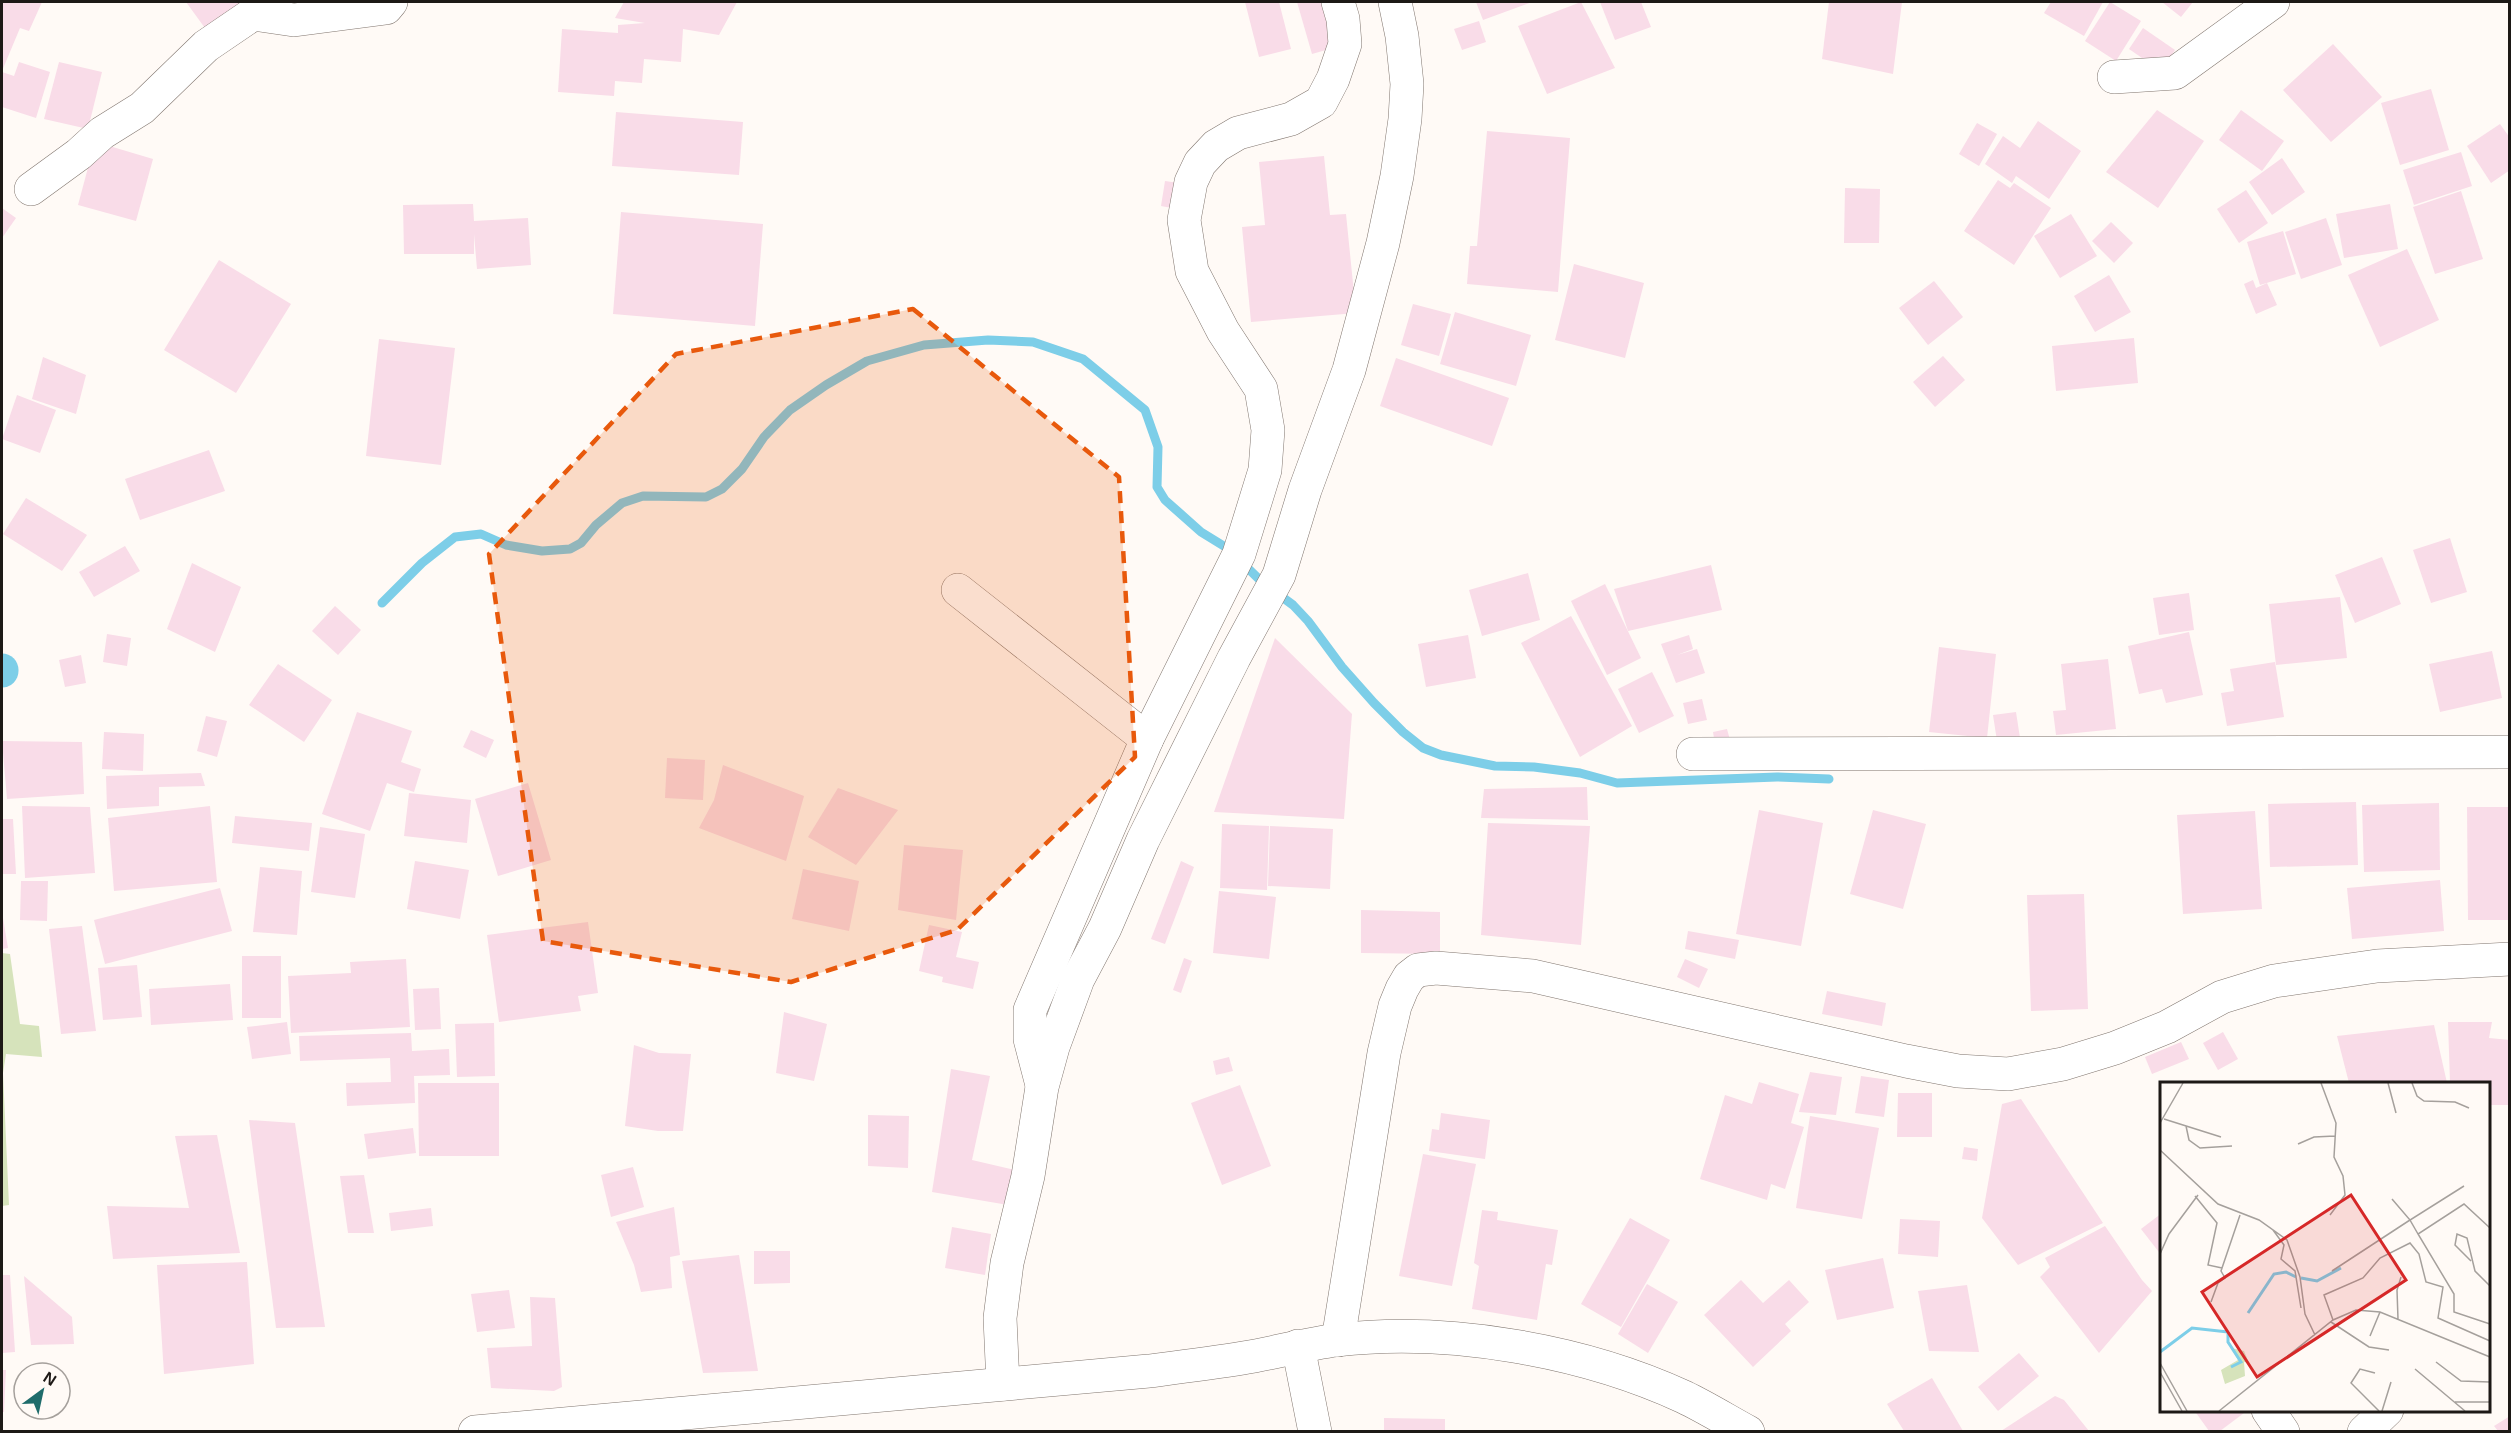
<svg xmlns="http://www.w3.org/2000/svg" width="2511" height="1433" viewBox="0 0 2511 1433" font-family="Helvetica,sans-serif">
	<rect width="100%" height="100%" fill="#fffaf6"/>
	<path fill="#d6e3bb" d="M2,953l8,1 10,70 19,2 3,31 -36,-3 -3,19 6,132 -7,1z"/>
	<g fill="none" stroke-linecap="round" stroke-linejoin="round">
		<g stroke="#7dcee8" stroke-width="9">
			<path d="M382,603l40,-40 33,-26 26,-3 25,11 36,6 28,-2 11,-6 15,-18 26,-22 21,-7 63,1 16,-8 20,-20 22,-32 26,-27 36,-25 41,-24 57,-16 64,-5 45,2 50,17 62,51 13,37 -1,40 8,13 36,32 26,16 36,35 30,22 15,16 34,46 32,36 29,29 20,16 18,7 54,11 39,1 46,6 37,10 160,-6 52,2"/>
			<path d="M2,672v-1"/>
		</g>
		<path stroke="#7dcee8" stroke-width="33" d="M2,670v1"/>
	</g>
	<g fill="#f9dce8">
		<path d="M2,2h40l-13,29 -9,-3 -18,43z"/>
		<path d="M186,2h71l-47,33z"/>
		<path d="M624,2h113l-18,33 -36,-6 -2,33 -37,-3 -2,24 -27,-2 -1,15 -56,-4 4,-63 56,4v-8l27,-2 -30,-5z"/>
		<path d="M1245,2h34l12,47 -32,8z"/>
		<path d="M1297,2h31l12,44 -28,8z"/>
		<path d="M1476,2h56l-49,18z"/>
		<path d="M1581,2l34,66 -68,26 -29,-68z"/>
		<path d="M1600,2h41l10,25 -36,13z"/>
		<path d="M1829,2h73l-9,72 -71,-15z"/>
		<path d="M2051,2h52l-19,34 -40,-23z"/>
		<path d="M2110,2l31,19 -25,40 -31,-20z"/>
		<path d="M2162,2h31l-12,15z"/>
		<path d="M1479,21l7,21 -24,8 -8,-21z"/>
		<path d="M2143,28l32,22 -14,21 -32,-22z"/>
		<path d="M2333,44l49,53 -51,45 -48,-52z"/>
		<path d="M19,62l31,10 -14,46 -34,-11v-35l12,4z"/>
		<path d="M59,62l43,10 -14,57 -44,-10z"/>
		<path d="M2431,89l18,61 -49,15 -19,-62z"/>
		<path d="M2157,110l47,31 -46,67 -52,-36z"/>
		<path d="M2241,110l43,31 -22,30 -43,-31z"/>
		<path d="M616,112l127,10 -4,53 -127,-9z"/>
		<path d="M2038,121l43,30 -32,48 -33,-23 -4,7 -27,-19 18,-28 17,12z"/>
		<path d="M1977,123l20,11 -18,32 -20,-12z"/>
		<path d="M2500,124l10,14v32l-19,13 -24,-37z"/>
		<path d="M1487,131l83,7 -12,154 -91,-8 3,-38h7z"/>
		<path d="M106,145l47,14 -17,62 -58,-16 11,-41z"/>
		<path d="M2461,152l11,34 -58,19 -11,-35z"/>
		<path d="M1324,156l6,59 16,-1 10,99 -105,9 -9,-95 23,-2 -6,-63z"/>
		<path d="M2282,158l23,34 -33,23 -23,-33z"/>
		<path d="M1998,180l12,8 4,-5 37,25 -37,57 -50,-34z"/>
		<path d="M1165,181l21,3 -4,26 -21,-4z"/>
		<path d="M1845,188l35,1 -1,54h-35z"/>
		<path d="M2246,190l22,33 -29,20 -22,-34z"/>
		<path d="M2461,191l22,68 -48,15 -22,-67z"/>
		<path d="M473,204l1,17 54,-3 3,47 -54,4 -3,-35v20h-70l-1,-49z"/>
		<path d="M2390,204l8,45 -54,9 -8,-44z"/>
		<path d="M2,208l14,10 -14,20z"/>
		<path d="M621,212l142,12 -8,102 -142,-12z"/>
		<path d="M2071,214l26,42 -37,22 -26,-42z"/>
		<path d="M2326,218l16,47 -41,14 -16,-47z"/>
		<path d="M2111,222l22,21 -19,20 -22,-22z"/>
		<path d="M2283,231l13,43 -36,11 -13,-43z"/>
		<path d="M2407,249l32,71 -59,27 -32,-72z"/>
		<path d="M219,260l72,44 -55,89 -72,-43z"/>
		<path d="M1574,264l70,19 -19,75 -70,-18z"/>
		<path d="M2109,275l22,37 -36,20 -21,-36z"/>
		<path d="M2253,280l3,8 11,-5 10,22 -21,9 -12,-30z"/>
		<path d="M1934,281l29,36 -35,28 -29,-37z"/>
		<path d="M1413,304l38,10 -12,42 -38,-11z"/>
		<path d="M1455,312l76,23 -15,51 -76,-22z"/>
		<path d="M2134,338l4,45 -82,8 -4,-45z"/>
		<path d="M379,339l76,9 -14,117 -75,-9z"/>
		<path d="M1943,356l22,24 -30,27 -22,-25z"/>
		<path d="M43,357l43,18 -10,39 -44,-15z"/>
		<path d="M1396,358l113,40 -17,48 -112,-40z"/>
		<path d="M17,395l39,15 -16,43 -38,-14z"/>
		<path d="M209,450l16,41 -85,29 -15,-41z"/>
		<path d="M26,498l61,37 -25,36 -59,-37z"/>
		<path d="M2450,538l17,54 -36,11 -18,-53z"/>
		<path d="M125,546l15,25 -46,26 -15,-25z"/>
		<path d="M2382,557l19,47 -46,19 -20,-48z"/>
		<path d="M192,563l49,24 -26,65 -48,-23z"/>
		<path d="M1711,565l11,45 -94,21 -14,-42z"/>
		<path d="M1528,573l12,47 -58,16 -13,-46z"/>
		<path d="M1605,584l36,74 -34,17 -36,-74z"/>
		<path d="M2189,593l5,37 -35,5 -6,-37z"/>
		<path d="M2340,597l7,61 -71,7 -7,-61z"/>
		<path d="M335,606l26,24 -23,25 -26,-24z"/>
		<path d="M1571,616l61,110 -52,31 -59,-114z"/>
		<path d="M2189,632l14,63 -37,8 -4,-14 -23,5 -11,-48z"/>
		<path d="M107,634l24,4 -4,28 -24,-4z"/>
		<path d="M1468,635l8,43 -50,9 -8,-43z"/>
		<path d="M1689,635l4,14 -16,6 20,-6 8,24 -29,10 -15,-39z"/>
		<path d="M1275,638l77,76 -8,105 -130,-7z"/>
		<path d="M1939,647l57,7 -9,84 -58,-6z"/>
		<path d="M2492,651l10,47 -62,14 -11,-48z"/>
		<path d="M81,655l5,28 -21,4 -6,-27z"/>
		<path d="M2108,659l8,70 -60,6 -3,-24 13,-1 -5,-46z"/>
		<path d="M2275,662l9,55 -57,9 -6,-33 13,-2 -4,-22z"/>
		<path d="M278,664l54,36 -28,42 -55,-37z"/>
		<path d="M1652,672l22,44 -35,17 -21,-44z"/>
		<path d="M1702,699l5,21 -19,4 -5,-21z"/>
		<path d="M357,712l55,19 -11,31 20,7 -7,23 -27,-9 -17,48 -48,-17z"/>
		<path d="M2016,712l4,26 -23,3 -4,-26z"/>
		<path d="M206,716l21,5 -10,36 -20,-6z"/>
		<path d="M1727,729l3,11 -15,4 -2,-12z"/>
		<path d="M471,730l23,10 -8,18 -23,-11z"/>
		<path d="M104,732l40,2 -1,37 -41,-2z"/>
		<path d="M2,741l80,1 2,52 -77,5z"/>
		<path d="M667,758l38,2 -2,40 -38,-2z"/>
		<path d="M723,765l81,31 -18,65 -87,-33 15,-28z"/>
		<path d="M201,773l4,13 -46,1v19l-52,3 -1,-33z"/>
		<path d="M528,783l23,77 -53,16 -23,-77z"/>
		<path d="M1587,787l1,33 -107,-2 3,-29z"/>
		<path d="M838,788l60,22 -42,55 -48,-28z"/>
		<path d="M409,793l62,7 -4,43 -63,-7z"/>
		<path d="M2356,802l2,63 -88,2 -2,-63z"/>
		<path d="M2439,803l1,67 -76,2 -2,-67z"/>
		<path d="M22,806l68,1 5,66 -70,5z"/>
		<path d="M210,806l7,76 -103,9 -6,-73z"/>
		<path d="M2467,807h43v113h-42z"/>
		<path d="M1759,810l64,13 -22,123 -65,-12z"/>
		<path d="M1873,810l53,14 -23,85 -53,-15z"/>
		<path d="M2255,811l7,98 -79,5 -6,-99z"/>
		<path d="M235,816l77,7 -3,28 -77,-8z"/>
		<path d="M2,819h11l3,55h-14z"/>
		<path d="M1488,823l102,3 -9,119 -100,-10z"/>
		<path d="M1222,824l47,2 -2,64 -47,-2z"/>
		<path d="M1270,826l63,3 -3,60 -62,-3z"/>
		<path d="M320,827l45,7 -10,64 -44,-6z"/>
		<path d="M904,845l59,5 -7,70 -58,-10z"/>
		<path d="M415,861l54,9 -9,49 -53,-10z"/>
		<path d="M1181,861l13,6 -29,77 -14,-5z"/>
		<path d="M260,867l42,4 -5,64 -44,-3z"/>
		<path d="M803,869l56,12 -10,50 -57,-12z"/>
		<path d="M2440,880l4,51 -92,8 -5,-51z"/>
		<path d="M21,881h27l-1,40 -27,-1z"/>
		<path d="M220,888l12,43 -127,33 -11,-44z"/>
		<path d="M1219,891l57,6 -7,62 -56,-6z"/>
		<path d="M2084,894l4,115 -57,2 -4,-116z"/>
		<path d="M1361,910l79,2v42l-79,-1z"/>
		<path d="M3,918l5,30 -6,1v-30z"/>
		<path d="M588,922l10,71 -20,3 3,15 -82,11 -12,-87z"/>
		<path d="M929,925l33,7 -6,25 23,5 -6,27 -31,-7 1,-5 -24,-6z"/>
		<path d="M82,926l14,105 -35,3 -12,-105z"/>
		<path d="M1688,931l51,9 -4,19 -50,-10z"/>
		<rect x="242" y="956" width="39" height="62"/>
		<path d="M1184,958l8,3 -11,32 -8,-3z"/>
		<path d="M406,959l4,68 -119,6 -3,-57 63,-3 -1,-11z"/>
		<path d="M1685,959l23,10 -9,19 -22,-11z"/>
		<path d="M137,965l5,52 -39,3 -5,-52z"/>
		<path d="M230,984l3,36 -82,5 -2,-36z"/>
		<path d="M439,988l2,41 -26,1 -2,-41z"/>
		<path d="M1827,991l59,12 -4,23 -60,-12z"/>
		<path d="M784,1012l43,12 -13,57 -38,-8z"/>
		<path d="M287,1022l4,32 -39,5 -5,-32z"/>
		<path d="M2448,1022h44l-3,16 21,2v65h-22v-22h-38z"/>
		<path d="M494,1023l1,53 -38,1 -2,-53z"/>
		<path d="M2434,1025l13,58h-98l-12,-47z"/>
		<path d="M2223,1032l15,27 -20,11 -15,-27z"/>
		<path d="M411,1033l1,18 37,-2 1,26 -36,1 1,27 -68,3 -1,-23 45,-1 -1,-24 -90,3 -1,-25z"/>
		<path d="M2181,1042l8,17 -37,15 -7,-17z"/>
		<path d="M634,1045l25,8 32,1 -8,77h-25l-33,-5z"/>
		<path d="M1229,1057l4,14 -17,4 -3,-14z"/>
		<path d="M951,1069l39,7 -18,84 43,10 -7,35 -76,-13z"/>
		<path d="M1810,1072l32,5 -6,38 -37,-3z"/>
		<path d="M1861,1076l28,4 -5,37 -29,-4z"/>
		<path d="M1759,1082l40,12 -8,29 13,4 -19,62 -14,-5 -4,16 -67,-21 25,-84 27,9z"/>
		<path d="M418,1083h81v73h-80z"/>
		<path d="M1240,1085l31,81 -49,19 -31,-82z"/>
		<path d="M1898,1093h34v44h-35z"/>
		<path d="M2021,1099l82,124 -85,42 -36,-47 20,-114z"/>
		<path d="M1441,1113l49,7 -5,39 -56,-8 3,-22 7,1z"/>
		<path d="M868,1115l41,1 -1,52 -40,-2z"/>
		<path d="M1810,1116l69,12 -17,91 -66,-11z"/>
		<path d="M249,1120l46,3 30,204 -49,1z"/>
		<path d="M413,1128l3,25 -48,6 -4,-25z"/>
		<path d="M217,1135l23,118 -127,6 -6,-53 82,2 -14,-72z"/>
		<path d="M1964,1147l14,2 -1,12 -15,-2z"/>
		<path d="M1423,1154l53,10 -24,122 -53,-10z"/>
		<path d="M633,1167l11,40 -33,10 -10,-42z"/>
		<path d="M364,1175l10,58h-26l-8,-57z"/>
		<path d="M674,1207l6,48 -10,2 2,31 -31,4 -7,-27 -18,-43z"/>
		<path d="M431,1208l2,18 -42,5 -2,-18z"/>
		<path d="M1482,1210l16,2 -1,8 61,10 -6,35 -6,-1 -9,56 -65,-11 7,-43 -5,-3z"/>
		<path d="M2162,1213v43l-21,-27z"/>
		<path d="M1630,1218l40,22 -49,87 -40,-23z"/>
		<path d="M1900,1219l40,2 -2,36 -40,-3z"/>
		<path d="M2105,1226l37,54 10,11 -53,62 -59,-76 10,-10 -5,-9z"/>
		<path d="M952,1227l39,7 -6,41 -40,-7z"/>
		<path d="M754,1251h36v32l-36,1z"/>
		<path d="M739,1255l19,116 -55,2 -21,-112z"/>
		<path d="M1883,1258l11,50 -57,12 -12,-50z"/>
		<path d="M247,1262l7,102 -90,10 -7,-109z"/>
		<path d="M2,1275h8l5,77 -13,1z"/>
		<path d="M24,1276l48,41 2,27 -43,1z"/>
		<path d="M1741,1280l22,23 26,-23 20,22 -24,22 6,7 -38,36 -49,-52z"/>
		<path d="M1647,1284l31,18 -30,51 -30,-19z"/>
		<path d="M1967,1285l12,67 -50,-1 -11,-60z"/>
		<path d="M509,1290l6,38 -38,4 -6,-38z"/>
		<path d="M530,1297l25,1 7,89 -8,4 -63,-3 -4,-40 45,-2z"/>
		<path d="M2019,1353l20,23 -41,35 -20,-24z"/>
		<path d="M2,1370h4l-2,42h-2z"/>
		<path d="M1932,1378l31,53h-59l-17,-27z"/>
		<path d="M2055,1396l9,4 25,31h-88z"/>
		<path d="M2194,1410h54l-28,21h-11z"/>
		<path d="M2510,1416v15h-12l-4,-5z"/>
		<path d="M1384,1418l61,1v12h-61z"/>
	</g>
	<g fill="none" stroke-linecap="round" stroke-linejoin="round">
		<defs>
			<g id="minor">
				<path d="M2114,77l61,-4 98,-71"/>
				<path d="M31,189l48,-35 23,-21 40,-25 64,-62 47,-32 41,6 92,-12 5,-6"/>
				<path d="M958,590l189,149"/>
				<path d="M1693,754l817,-2"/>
				<path d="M1042,1085l-12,-46v-29l117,-271 92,-185 26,-84 3,-40 -7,-41 -38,-58 -31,-60 -8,-51 7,-38 9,-19 16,-17 22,-13 53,-14 30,-17 12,-23 12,-35 -2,-25 -5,-17"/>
				<path d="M1338,1340l46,-287 11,-47 7,-17 7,-12 9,-7 18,-2 97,8 373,85 52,10 50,3 55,-10 52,-16 52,-21 55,-30 52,-16 103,-15 133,-7"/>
				<path d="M1298,1346l17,86"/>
				<path d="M1003,1384l-3,-66 7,-55 21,-87 14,-89 11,-40 25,-68 27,-51 38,-88 91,-182 45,-83 26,-85 44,-120 34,-127 14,-67 8,-57 2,-35 -5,-48 -7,-34"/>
				<path d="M2268,1410l15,22"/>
				<path d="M475,1432l674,-61c31,-4 63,-8 94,-13 32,-5 62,-14 94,-18 111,-13 245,10 347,57 21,10 42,23 64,35"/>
				<path d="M2364,1432l23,-22"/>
			</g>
		</defs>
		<use href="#minor" stroke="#81766f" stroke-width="34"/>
		<use href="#minor" stroke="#fff" stroke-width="33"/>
	</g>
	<path fill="#e8590c" fill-opacity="0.2" stroke="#e8590c" stroke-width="4.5" stroke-dasharray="12 8" stroke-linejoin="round" d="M913,309l206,168 16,280 -178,173 -166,52 -248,-41 -54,-387 187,-200z"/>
	<g transform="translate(2160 1082)">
		<rect width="330" height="330" fill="#fffaf6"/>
		<path d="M71,266l13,3 5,12 -5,-1 1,14 -20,8 -4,-14 17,-10z" fill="#d6e3bb"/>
		<path fill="none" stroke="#7dcee8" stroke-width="3" d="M141,196l16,3 24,-13M88,231l26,-39 12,-2 10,5M68,250v10l13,20 -10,5M0,270l32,-24 36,4"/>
		<path fill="none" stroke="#a5a09c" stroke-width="1.5" d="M161,1l15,40 -2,34 9,19 2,19 -15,20M228,1l8,30M252,1l5,13 7,5 31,1 14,6M4,37l57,18M0,41l23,-40M26,44l3,14 11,8 32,-2M138,62l16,-7 21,-1M0,68l58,54 41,16 28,20 13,37 5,37 10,21M35,114l22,27 -9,42 14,3M330,146l-26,-24 -46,30 36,60v18l36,12M113,148l11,15 -3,14 14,12 6,37M258,152l-8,-14 54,-34M0,172l9,-20 29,-39M311,179l-16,-16 2,-11 10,4 8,33 15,15M172,189l78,-51 -18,-21M51,220l7,-19 7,-5 -4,-7 19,-56M238,237l-1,-29 4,-13M173,238l-9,-25 39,-17 17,-20 30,-15 9,11 7,28 17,5 -5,31 52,23M171,240l38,25 20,3M210,254l10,-24M276,280l25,19 29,1M0,281l27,48M255,287l50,42M0,290l22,39M215,291l-15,-4 -9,14 28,28M295,320h35M59,329l114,-91 23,-10 24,2 110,45M222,329l9,-29"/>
		<path fill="#d62828" fill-opacity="0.15" stroke="#d62828" stroke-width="3" d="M191,113l55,85 -149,97 -55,-85z"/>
		<rect width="330" height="330" fill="none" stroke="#1d1916" stroke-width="3"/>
	</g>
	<rect width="2511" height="1433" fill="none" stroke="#1d1916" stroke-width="6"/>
	<g transform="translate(42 1391) rotate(33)"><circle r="28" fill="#fffaf6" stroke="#a5a09c" stroke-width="1.5"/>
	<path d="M0-4.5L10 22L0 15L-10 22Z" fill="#1f6c6b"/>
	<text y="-9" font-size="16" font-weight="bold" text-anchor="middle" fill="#1d1916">N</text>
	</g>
</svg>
